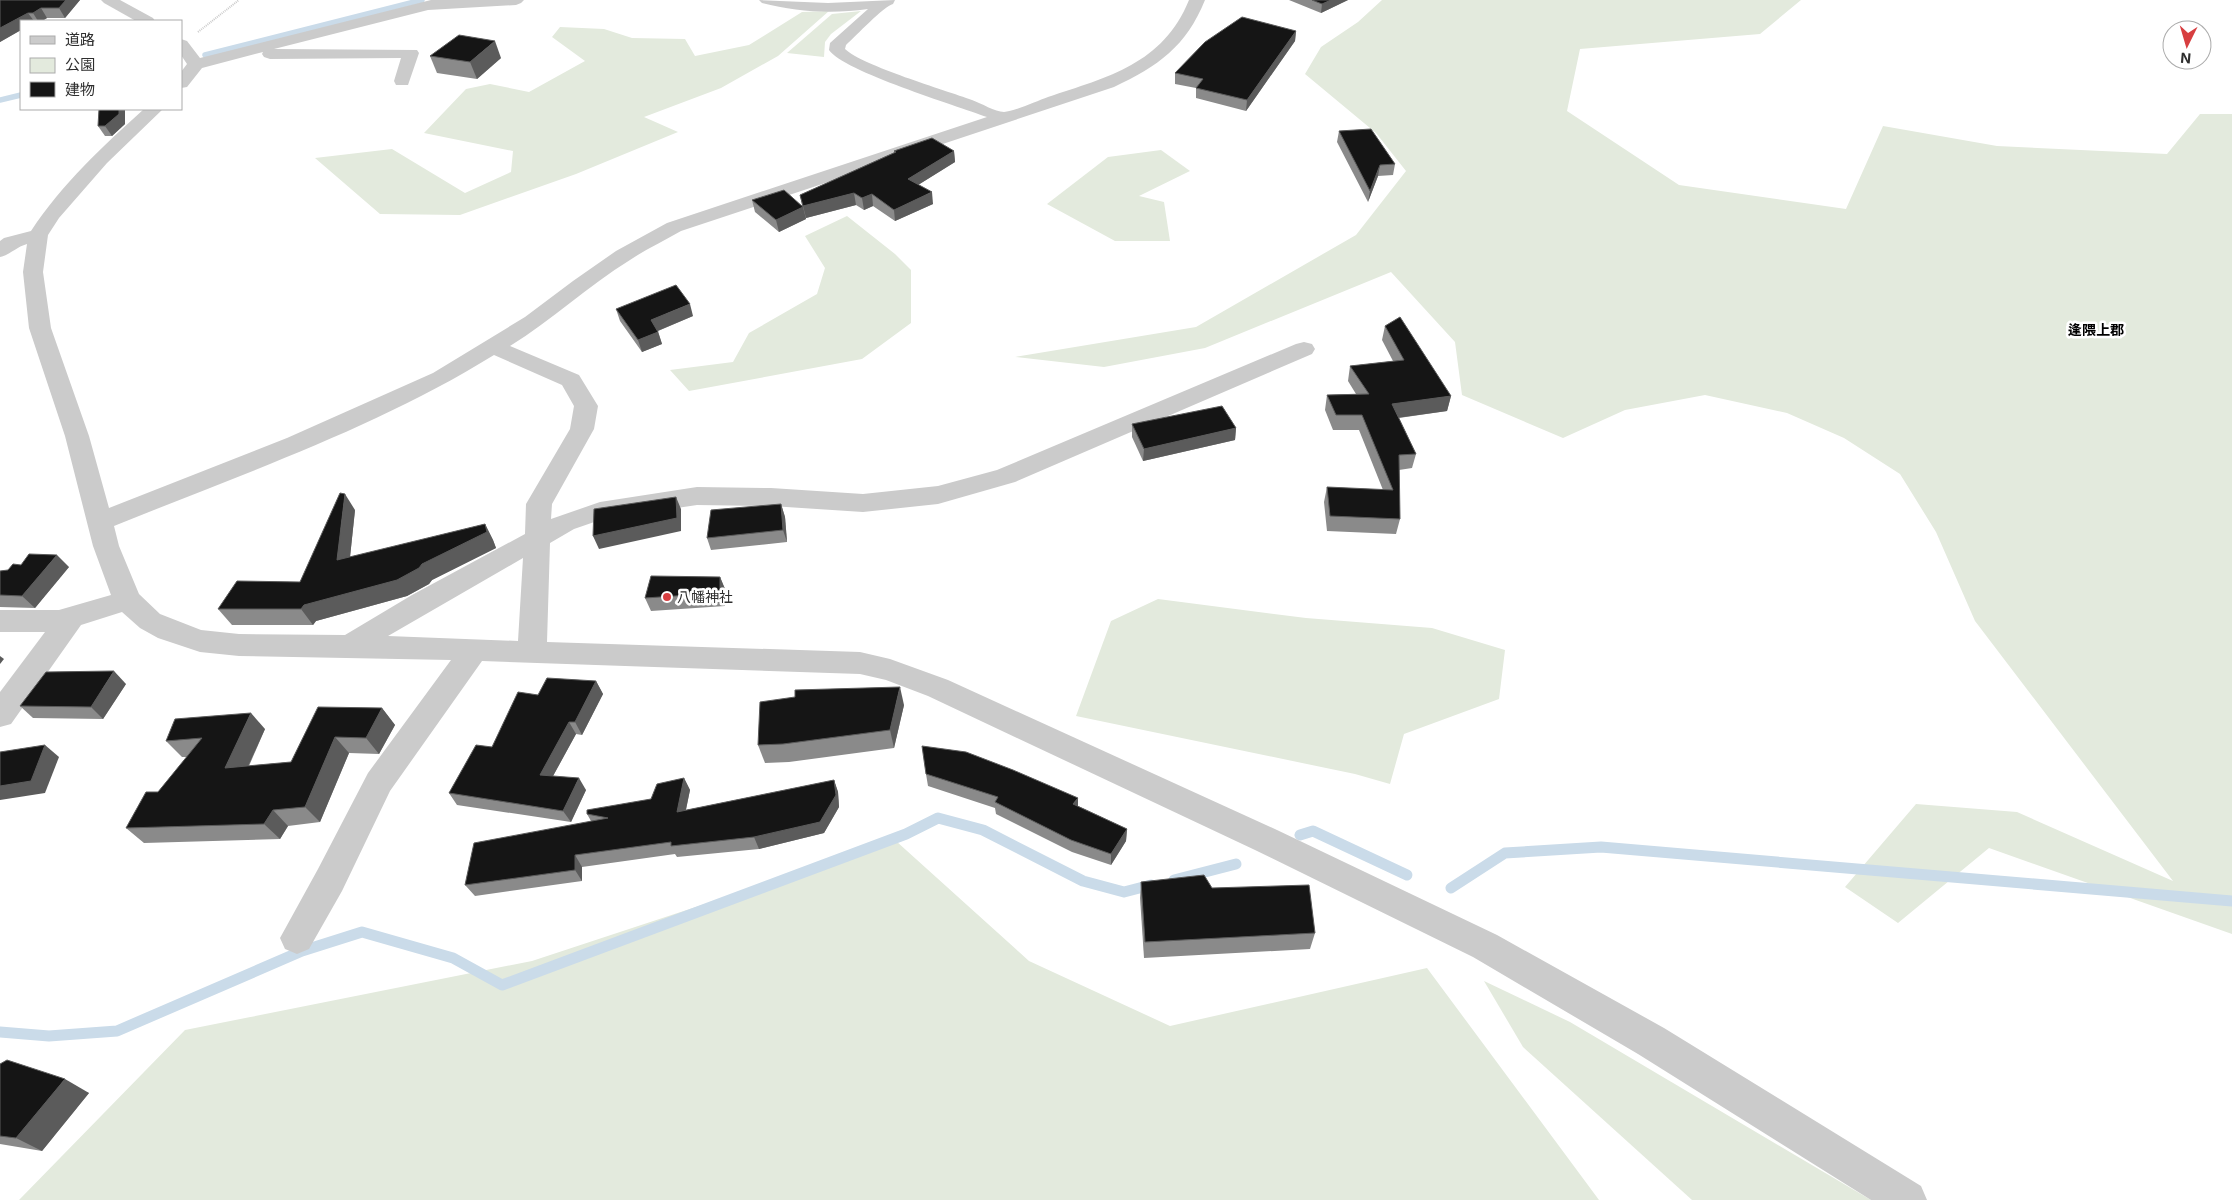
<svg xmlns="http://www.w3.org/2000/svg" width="2232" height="1200" viewBox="0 0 2232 1200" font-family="Inter,'Noto Sans JP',sans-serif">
	<rect width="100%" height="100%" fill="#fff"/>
	<g fill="#e3eadd">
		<path d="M1382,0h419l-41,34 -180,15 -13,62 112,74 167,24 37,-83 114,20 170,8 33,-40h32v820l-243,-86 -91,75 -53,-36 71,-83 101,8 156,69 -198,-260 -39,-89 -36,-58 -56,-36 -57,-25 -82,-18 -80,15 -62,28 -101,-43 -7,-53 -64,-70 -186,76 -101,19 -89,-10 181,-30 160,-92 50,-64 -30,-38 -71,-59 16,-27 37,-25z"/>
		<path d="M829,11l-51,45 -57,32 -77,29 34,15 -102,42 -116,41 -80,-1 -65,-56 77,-9 73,44 46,-21 2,-21 -89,-18 42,-44 24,-5 39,8 56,-31 -33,-24 8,-10 44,2 28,9 53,1 10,17 54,-11 53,-33z"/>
		<path d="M861,11l-30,23 -6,8 -1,15 -37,-4 45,-39z"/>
		<path d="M1161,150l29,21 -51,25 25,6 6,39h-55l-68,-37 61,-47z"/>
		<path d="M847,216l48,38 16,16v53l-49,36 -173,32 -19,-21 63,-8 16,-29 68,-39 8,-26 -20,-32z"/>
		<path d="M1158,599l148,19 126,10 73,22 -6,49 -95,35 -14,50 -35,-10 -279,-58 35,-95z"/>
		<path d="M896,841l133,120 141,65 257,-58 172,232h-1580l166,-170 347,-69z"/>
		<path d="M1484,981l86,41 301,178h-179l-169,-153z"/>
	</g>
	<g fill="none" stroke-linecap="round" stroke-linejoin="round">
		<g stroke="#cadbe9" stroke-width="5.5">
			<path d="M205,55l217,-55"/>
			<path d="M0,100l21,-5"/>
		</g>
		<g stroke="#cadbe9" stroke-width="11">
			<path d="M1300,835l13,-4 94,44"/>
			<path d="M1174,880l62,-16"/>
			<path d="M1451,888l54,-35 96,-6 631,54"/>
			<path d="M0,1032l49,4 68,-5 185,-80 60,-19 91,26 49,27 404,-151 32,-16 45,12 100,51 41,11 27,-7"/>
		</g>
		<path stroke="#cbcbcb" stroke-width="2" stroke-dasharray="1 1" stroke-linecap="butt" d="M198,32l41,-32"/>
		<g fill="#cbcbcb" fill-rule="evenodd">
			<path d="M101,0h19l33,18 2,3h-19l-32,-18z"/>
			<path d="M431,0h93l-3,3 -5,2 -88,5 -154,39 143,1 2,3 -11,32h-12l-2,-4 7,-23 -131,1 -6,-2 -2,-3 1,-2 -61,16 -15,19 -6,1v-16l6,-8 -6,-9v-16l6,2 13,17z"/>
			<path d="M759,0l69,3 67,-3 -2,4c-9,2 -37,32 -47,41l-1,4c18,17 100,41 127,51 9,3 23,12 32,12 11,-1 33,-11 44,-15 60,-20 115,-33 141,-97h16c-19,47 -47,66 -91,87l-433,144c-17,10 -35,18 -51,29 -42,26 -78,60 -120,86l69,29 19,31 -4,23 -42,75 -1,15 49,-17 97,-15 74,1 92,6 75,-8 59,-16 299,-126 8,-2 8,2 3,5 -3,5 -297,128 -77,22 -75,8 -92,-6 -74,-1 -94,14 -29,10 -24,14 -3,99 313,10 30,7 58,21 329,150 220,105 167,93 257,158 6,14h-56l-233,-146 -165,-97 -218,-107 -327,-154 -42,-16 -26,-6 -378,-13 -92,130 -48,100 -33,58 -12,5 -12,-5 -5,-11 38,-69 50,-96 83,-113 -212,-4 -39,-4 -42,-14 -18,-10 -18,-16 -41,13 -70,99 -11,3v-35l45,-60h-45v-22h59l52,-15 -18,-49 -28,-110 -36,-108 -6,-56 4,-28c-11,3 -17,11 -27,13v-16l4,-3 27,-7c31,-47 72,-85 113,-122h19l-56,54 -48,55 -11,17 -5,37 8,56 38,108 20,72 178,-70 146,-65 92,-56 48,-36 43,-30 51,-28 320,-106c-30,-11 -144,-46 -158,-67l1,-7 38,-34c-36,5 -71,3 -106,-6zM494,355l68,30 12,21 -4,23 -44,75 -1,30 -113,61 -67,40 -106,-1 -38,-4 -41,-16 -21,-20 -20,-48 -5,-20c128,-52 262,-98 380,-171zM523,558l-5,83 -130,-5z"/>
		</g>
	</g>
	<g fill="#8a8a8a">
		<path d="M0,0h80l-15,18h-18l-5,3h-21v9l-21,12z"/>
		<path d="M1289,0h59l-27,13z"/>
		<path d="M1296,31l-1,10 -49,70 -50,-13v-10l-21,-4v-11z"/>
		<path d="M430,56l71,2 -24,21 -40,-6z"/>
		<path d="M125,124l-13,12h-7l-7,-10z"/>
		<path d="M1339,131l56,33 -2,11 -15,1 -10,26 -31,-60z"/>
		<path d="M894,151h60l1,11 -37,23 15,19 -38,17 -22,-15 -9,4 -8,-5 -50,13v-1v2l-27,13 -24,-20 -3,-12 50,5 -2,-10 95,-43z"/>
		<path d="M616,309l77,7 -35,15 4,13 -20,8 -22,-31z"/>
		<path d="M1385,326l66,70 -4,15 -48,7 17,36 -4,14 -13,2 1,49 -4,15 -69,-3 -3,-29 3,-15 56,3 -24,-60h-26l-8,-20 2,-15 29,-1 -8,-13 2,-15 43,-5 -11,-21z"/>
		<path d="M1132,424l104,4 -1,12 -92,21 -11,-24z"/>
		<path d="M781,504l4,13 2,25 -76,8 -4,-12z"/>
		<path d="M355,510l-5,47 135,-33 8,16 3,8 -64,32 -3,4 -22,12 -91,25 -3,4h-81l-14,-16 82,-27z"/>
		<path d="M69,567l-34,41 -35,-1v-36z"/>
		<path d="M720,577l5,12v17l-74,5 -6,-13z"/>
		<path d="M596,681l7,13 -21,41 -6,-1 -23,42 33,14 -15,32 -114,-17 -8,-12 43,-46 46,-52z"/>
		<path d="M126,684l-23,35 -70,-1 -13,-12z"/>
		<path d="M904,705l-10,43 -105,14 -24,1 -7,-18z"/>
		<path d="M382,708l13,17 -16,29 -30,-1 -29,69 -32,4 -8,13 -136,4 -18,-15 32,-36 29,-35h-5l-16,-16 99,-12 -16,37 42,-4z"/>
		<path d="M926,774l152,32 49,23 -1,12 -15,24 -39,-13 -76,-38 -1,-6 -67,-22z"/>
		<path d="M684,778l6,12 -4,20 148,-30 4,12 1,15 -15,26 -65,16 -82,8 -2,-3 -93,13v14l-107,15 -10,-11 126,-64 -4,-7 64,-15z"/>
		<path d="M1141,882l71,6 103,45 -5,16 -166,9 -4,-60z"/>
		<path d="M0,1064l89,29 -47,58 -42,-7z"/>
	</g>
	<g fill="#5b5b5b">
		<path d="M66,0h14l-15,18 -6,-10z"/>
		<path d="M1331,0h17l-27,13 1,-9z"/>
		<path d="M41,8l6,10 -5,3h-4l-5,-8z"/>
		<path d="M28,13l6,8h-13v9l-21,12v-14z"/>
		<path d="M1296,31l-1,10 -49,70 1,-11z"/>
		<path d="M495,41l6,17 -24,21 -7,-17z"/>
		<path d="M119,109h6v15l-13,12 -7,-10z"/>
		<path d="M954,151l1,11 -45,28 -2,-11z"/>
		<path d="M1380,165l-2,11 -10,26 2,-11z"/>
		<path d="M932,192l1,12 -38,17 -1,-11z"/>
		<path d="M854,193l2,12 -50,13 -3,-12z"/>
		<path d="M872,194l1,12 -9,4 -2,-12z"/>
		<path d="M803,207l3,12 -27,13 -3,-12z"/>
		<path d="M690,304l3,12 -38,16 -4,-12z"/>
		<path d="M658,332l4,12 -20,8 -4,-12z"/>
		<path d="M1451,396l-4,15 -58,8 3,-15z"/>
		<path d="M1236,428l-1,12 -92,21 1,-12z"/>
		<path d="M345,494l10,16 -7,66 -11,-16z"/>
		<path d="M676,497l5,12v22l-82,18 -6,-13z"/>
		<path d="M781,504l4,13 2,25 -4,-12z"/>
		<path d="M485,524l8,16 3,8 -64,32 -3,4 -22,12 -91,25 -3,4 -12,-16 3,-4 118,-41z"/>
		<path d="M57,555l12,12 -34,41 -13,-12z"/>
		<path d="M720,577l5,12v17l-5,-13z"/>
		<path d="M0,656l4,3 -4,5z"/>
		<path d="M114,671l12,13 -23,35 -12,-12z"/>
		<path d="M596,681l7,13 -21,41 -7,-13z"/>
		<path d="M900,687l4,18 -10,43 -4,-18z"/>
		<path d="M382,708l13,17 -16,29 -13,-16z"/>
		<path d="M251,713l14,16 -25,55 -15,-16z"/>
		<path d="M569,722l7,12 -29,53 -7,-12z"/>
		<path d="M335,737l14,16 -29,69 -15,-15z"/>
		<path d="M45,745l14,12 -14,36 -45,7v-14z"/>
		<path d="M579,778l7,12 -15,32 -8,-11z"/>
		<path d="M684,778l6,12 -7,33 -6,-11z"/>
		<path d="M834,780l4,12 1,15 -15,26 -65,16 -5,-12z"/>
		<path d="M1078,798v12l-5,-6z"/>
		<path d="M273,810l15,16 -8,13 -16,-15z"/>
		<path d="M1127,829l-1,12 -15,24v-11z"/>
		<path d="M575,855l7,12v14l-7,-11z"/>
		<path d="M65,1079l24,14 -47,58 -26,-13z"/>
	</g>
	<g fill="#151515" stroke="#5b5b5b">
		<path d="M0,0h66l-7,8h-18l-8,5h-5l-28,15z"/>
		<path d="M1312,0h19l-9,4z"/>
		<path d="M1242,17l54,14 -49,69 -51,-12 7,-9 -28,-6 30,-31z"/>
		<path d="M459,35l36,6 -25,21 -40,-6z"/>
		<path d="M99,109h20v5l-14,12h-7z"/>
		<path d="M1371,129l24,35 -15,1 -10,26 -31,-60z"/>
		<path d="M932,138l22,13 -46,28 24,13 -38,18 -22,-16 -10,4 -8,-5 -51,13 -3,-11 96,-43 -2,-1z"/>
		<path d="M784,190l19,17 -27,13 -24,-20z"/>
		<path d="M676,285l14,19 -39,16 7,12 -20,8 -22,-31z"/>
		<path d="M1400,317l51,79 -59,8 24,50 -17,1 1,64 -70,-3 -3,-29 66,3 -31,-75h-26l-9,-20 42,-1 -19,-28 54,-6 -19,-34z"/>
		<path d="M1222,406l14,22 -92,21 -12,-25z"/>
		<path d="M340,493l5,1 -8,66 148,-36 2,8 -65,32 -3,4 -22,12 -93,25 -3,4h-83l19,-28 63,1z"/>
		<path d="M676,497l1,21 -84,18 1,-27z"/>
		<path d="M781,504l2,26 -76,8 4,-28z"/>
		<path d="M29,554l28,1 -35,41 -22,-1v-24l8,-1 5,-6 8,1z"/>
		<path d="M651,576l69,1v16l-75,5z"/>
		<path d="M114,671l-23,36 -71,-1 26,-34z"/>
		<path d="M547,678l49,3 -21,41h-6l-29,53 39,3 -16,33 -114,-18 27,-48 16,2 26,-55 20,3z"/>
		<path d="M900,687l-10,43 -107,14 -25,1 2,-43 35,-5v-7z"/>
		<path d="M318,707l64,1 -16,30 -31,-1 -30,70 -32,3 -9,14 -138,4 20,-36h12l44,-54 -36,3 9,-22 76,-6 -26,55 66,-6z"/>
		<path d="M45,745l-14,36 -31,5v-34z"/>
		<path d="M922,746l44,6 47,18 65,28 -5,6 54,25 -16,25 -40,-14 -76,-38 3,-5 -72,-23z"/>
		<path d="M684,778l-7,34 157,-32 2,15 -16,27 -66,15 -83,9v-4l-96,13v15l-110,15 9,-42 134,-25 -21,-4v-4l64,-11 6,-15z"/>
		<path d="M1204,875l8,13 97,-3 6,48 -170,9 -4,-60z"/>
		<path d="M7,1060l58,19 -49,59 -16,-2v-72z"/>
	</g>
	<circle fill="#d73e40" stroke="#fff" stroke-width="2" cx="667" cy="597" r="5"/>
	<g text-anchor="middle" stroke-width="5" stroke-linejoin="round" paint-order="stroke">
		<g font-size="14" font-weight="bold" fill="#000" stroke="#fff">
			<text x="2096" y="335">逢隈上郡</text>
		</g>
		<g font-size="14" fill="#2e2e2e" stroke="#fff" text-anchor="start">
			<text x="677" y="602">八幡神社</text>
		</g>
	</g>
	<rect x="20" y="20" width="162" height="90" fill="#ffffff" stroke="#ababab"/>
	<rect x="30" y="36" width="25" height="8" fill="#cbcbcb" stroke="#ababab"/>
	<text x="65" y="45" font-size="15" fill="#2e2e2e">道路</text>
	<rect x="30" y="58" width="25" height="15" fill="#e3eadd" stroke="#ababab"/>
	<text x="65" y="70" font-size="15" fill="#2e2e2e">公園</text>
	<rect x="30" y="82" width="25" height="15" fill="#151515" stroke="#ababab"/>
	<text x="65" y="95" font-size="15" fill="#2e2e2e">建物</text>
	<g transform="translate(2187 45) rotate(185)"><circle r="24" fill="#ffffff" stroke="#ababab"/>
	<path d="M0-4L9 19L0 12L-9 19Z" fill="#d73e40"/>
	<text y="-8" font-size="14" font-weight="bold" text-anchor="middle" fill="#2e2e2e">N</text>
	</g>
</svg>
